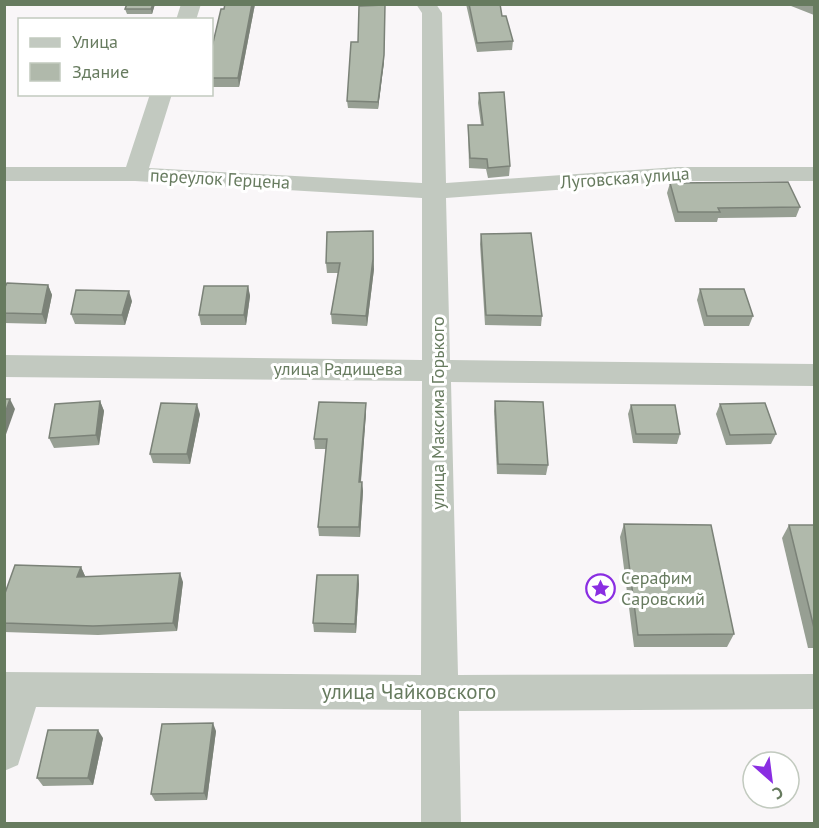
<svg xmlns="http://www.w3.org/2000/svg" width="819" height="828" viewBox="0 0 819 828" font-family="'PT Sans',sans-serif">
	<rect width="100%" height="100%" fill="#f9f6f8"/>
	<g fill="none" stroke-linecap="round" stroke-linejoin="round">
		<g fill="#c2c9c0" fill-rule="evenodd">
			<path d="M181,4h20l-5,16h-20z"/>
			<path d="M416,4h20l6,9 4,170 232,-16h136v14h-136l-232,17 4,162 364,4v22l-363,-4 7,293 356,-1v35l-355,2 2,113h-40v-114l-385,-3 -18,58 -14,6v-99l417,3 1,-294 -418,-4v-22l418,5v-162l-287,-17h-131v-14h122l24,-73h22l-23,74 273,15v-170z"/>
		</g>
	</g>
	<g fill="#979f93">
		<path d="M127,4h28l-3,10h-25l-2,-5z"/>
		<path d="M255,4l-16,83h-27v-40l12,-38z"/>
		<path d="M466,4h34l2,12 11,25 -1,9 -35,2z"/>
		<path d="M786,4h28v11z"/>
		<path d="M384,62l-6,47 -30,-1 -1,-7z"/>
		<path d="M479,93l31,73 -1,10 -21,2 -2,-9 -17,-1 -1,-43h13l-3,-22z"/>
		<path d="M670,183l130,24 -4,10 -78,1 -1,4h-42l-8,-29z"/>
		<path d="M327,232l47,37 -7,57 -35,-2 -1,-10 7,-41h-11l-1,-10z"/>
		<path d="M481,234l61,82 -1,10 -56,-1 -5,-81z"/>
		<path d="M48,285l4,10 -6,29 -42,-1v-34z"/>
		<path d="M248,286l2,10 -4,29h-45l-2,-10z"/>
		<path d="M700,289l53,27 -4,10h-45l-7,-26z"/>
		<path d="M132,301l-7,24 -50,-1 -4,-10z"/>
		<path d="M100,401l4,10 -5,34 -45,3 -5,-10z"/>
		<path d="M495,401l53,64 -2,10 -49,-1 -3,-63z"/>
		<path d="M366,403v10l-5,69 2,9 -3,46 -41,-1 -1,-9 8,-78h-11l-1,-10z"/>
		<path d="M720,404l56,30 -5,10 -45,1 -10,-31z"/>
		<path d="M631,405l49,29 -3,10 -44,-1 -5,-29z"/>
		<path d="M200,414l-10,50 -37,-1 -3,-9z"/>
		<path d="M624,524l110,110 -7,13h-93l-14,-110z"/>
		<path d="M789,525h25v123h-6l-26,-110z"/>
		<path d="M81,567l4,9v1l98,5 -6,49 -79,4 -94,-3v-36z"/>
		<path d="M358,575l1,9 -3,49 -42,-1 -1,-9z"/>
		<path d="M216,731l-9,69 -52,1 -4,-7z"/>
		<path d="M103,738l-10,47 -50,1 -6,-8z"/>
	</g>
	<g fill="#7b8278">
		<path d="M153,4h2l-3,10 -1,-5z"/>
		<path d="M252,4h3l-16,83 -1,-9z"/>
		<path d="M385,5l-1,57 -6,47v-7z"/>
		<path d="M373,231l1,38 -7,57 -1,-10z"/>
		<path d="M48,285l4,10 -6,29 -4,-10z"/>
		<path d="M248,286l2,10 -4,29 -2,-10z"/>
		<path d="M129,291l3,10 -7,24 -3,-10z"/>
		<path d="M10,399l5,10 -11,31v-24z"/>
		<path d="M100,401l4,10 -5,34 -3,-10z"/>
		<path d="M366,403v10l-6,78 -1,-9z"/>
		<path d="M197,404l3,10 -10,50 -3,-10z"/>
		<path d="M362,482l1,9 -3,46 -1,-10z"/>
		<path d="M81,567l4,9 -3,10 -5,-9z"/>
		<path d="M180,573l3,9 -6,49 -4,-8z"/>
		<path d="M358,575l1,9 -3,49 -1,-9z"/>
		<path d="M213,723l3,8 -9,69 -3,-7z"/>
		<path d="M98,730l5,8 -10,47 -5,-7z"/>
	</g>
	<g fill="#b0b9ab" stroke="#7b8278" stroke-width="1.5">
		<path d="M127,4h26l-2,5h-26z"/>
		<path d="M225,4h27l-14,74h-26v-31l9,-38h3z"/>
		<path d="M469,4h31l2,12h4l7,25 -36,2z"/>
		<path d="M385,5l-1,50 -6,47 -31,-1 4,-59h7l1,-36z"/>
		<path d="M504,92l6,74 -22,2 -1,-9 -17,-1 -2,-33h15l-4,-32z"/>
		<path d="M788,182l12,25 -82,1 2,4h-42l-8,-29z"/>
		<path d="M373,231v28l-7,57 -35,-2 9,-51h-14l1,-31z"/>
		<path d="M531,233l11,83 -56,-1 -5,-81z"/>
		<path d="M7,283l41,2 -6,29 -38,-1v-24z"/>
		<path d="M204,286h44l-4,29h-45z"/>
		<path d="M700,289h44l9,27h-46z"/>
		<path d="M76,290l53,1 -7,24 -51,-1z"/>
		<path d="M4,399h6l-6,17z"/>
		<path d="M100,401l-4,34 -47,3 6,-34z"/>
		<path d="M495,401l48,1 5,63 -50,-1z"/>
		<path d="M319,402l47,1 -7,79h3l-3,45h-41l9,-88h-13z"/>
		<path d="M161,403l36,1 -10,50h-37z"/>
		<path d="M765,403l11,31 -46,1 -10,-31z"/>
		<path d="M631,405h44l5,29h-44z"/>
		<path d="M624,524l87,1 23,109 -96,1z"/>
		<path d="M789,525h25v103z"/>
		<path d="M15,565l66,2 -4,10 103,-4 -7,50 -80,3 -89,-3v-27z"/>
		<path d="M317,575h41l-3,49 -42,-1z"/>
		<path d="M213,723l-9,70 -53,1 11,-70z"/>
		<path d="M48,730h50l-10,48h-51z"/>
	</g>
	<defs>
		<symbol id="sight-ring" viewBox="-11 -11 22 22"><circle r="9.5" fill="#fff" stroke="#8a2ee2" stroke-width="1.5"/><path d="M0-6L1.8-2.2L6-1.7L2.9 1.2L3.7 5.4L0 3.3L-3.7 5.4L-2.9 1.2L-6-1.7L-1.8-2.2Z" fill="#8a2ee2"/></symbol>
	</defs>
	<g fill-rule="evenodd">
		<use href="#sight-ring" x="584" y="572" width="33" height="33"/>
	</g>
	<g text-anchor="middle" stroke-width="6" stroke-linejoin="round" paint-order="stroke">
		<g font-size="18" fill="#677b5f" stroke="#fff">
			<text transform="translate(625 178) rotate(-4)" y="6">Луговская улица</text>
			<text transform="translate(220 179) rotate(3)" y="6">переулок Герцена</text>
			<text x="338" y="375">улица Радищева</text>
			<text transform="translate(438 413) rotate(-90)" y="6">улица Максима Горького</text>
		</g>
		<g font-size="18" fill="#677b5f" stroke="#fff" text-anchor="start">
			<text x="621" y="584">Серафим<tspan x="621" dy="21">Саровский</tspan></text>
		</g>
		<g font-size="21" fill="#677b5f" stroke="#fff">
			<text x="409" y="699">улица Чайковского</text>
		</g>
	</g>
	<rect width="819" height="828" fill="none" stroke="#677b5f" stroke-width="12"/>
	<rect x="18" y="18" width="195" height="78" fill="#ffffff" stroke="#c2cabf" stroke-width="1.5"/>
	<rect x="30" y="38" width="30" height="9" fill="#c2c9c0" stroke="#c2cabf" stroke-width="1.5"/>
	<text x="72" y="48" font-size="18" fill="#677b5f">Улица</text>
	<rect x="30" y="63" width="30" height="18" fill="#b0b9ab" stroke="#c2cabf" stroke-width="1.5"/>
	<text x="72" y="78" font-size="18" fill="#677b5f">Здание</text>
	<g transform="translate(771 780) rotate(152)"><circle r="28" fill="#ffffff" stroke="#c2cabf" stroke-width="1.5"/>
	<path d="M0-4.5L10 22L0 15L-10 22Z" fill="#8a2ee2"/>
	<text y="-9" font-size="16" font-weight="bold" text-anchor="middle" fill="#677b5f">С</text>
	</g>
</svg>
